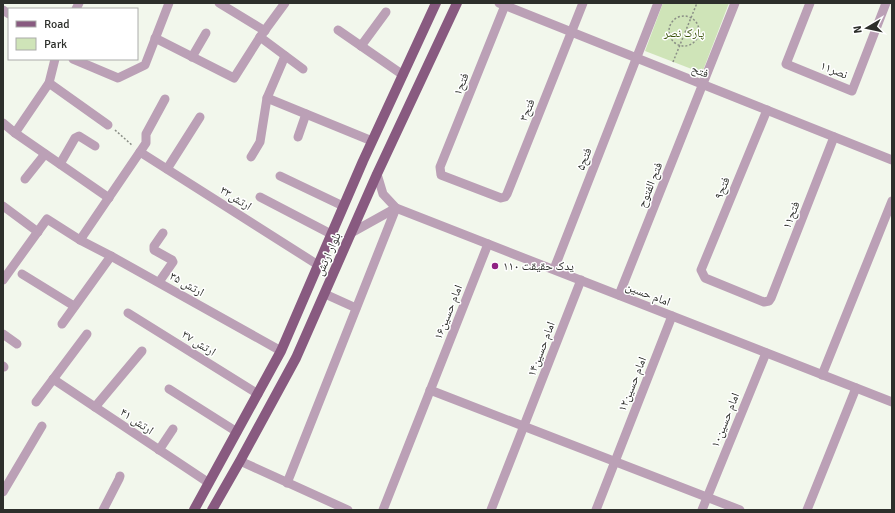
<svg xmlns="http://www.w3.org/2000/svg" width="895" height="513" viewBox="0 0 895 513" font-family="Signika,'Noto Naskh Arabic',sans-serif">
	<rect width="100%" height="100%" fill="#f2f7ec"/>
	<path fill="#cfe4b8" d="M663,3h66l-27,70 -57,-22z"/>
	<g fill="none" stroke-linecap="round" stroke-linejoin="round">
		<g stroke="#8a8e86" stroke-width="1.5" stroke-dasharray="2 2" stroke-linecap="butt">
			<circle cx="684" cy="31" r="15"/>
			<path d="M673,62l24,-59"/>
			<path d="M115,130l18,16"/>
		</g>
		<g stroke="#bba0b6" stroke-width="9">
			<path d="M219,3l46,28"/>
			<path d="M499,3l393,157"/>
			<path d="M506,3l-66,164 1,8 60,23 4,-1 2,-3 76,-191"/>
			<path d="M810,3l-24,61 66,27 34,-88"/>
			<path d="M76,9l3,-6"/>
			<path d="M3,10l6,4"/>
			<path d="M338,30l65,45"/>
			<path d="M260,37l43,32"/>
			<path d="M155,38l79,40 26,-41 25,-34"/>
			<path d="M361,46l25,-34"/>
			<path d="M192,57l14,-24"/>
			<path d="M73,59l45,19 27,-13 24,-62"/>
			<path d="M49,83l59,42"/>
			<path d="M267,98l105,43"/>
			<path d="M767,110l-66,160 4,8 59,24 5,-1 2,-3 63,-161"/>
			<path d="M3,123l12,10 94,65"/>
			<path d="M15,133l34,-50 6,-24"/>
			<path d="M298,137l8,-23"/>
			<path d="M140,152l178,113"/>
			<path d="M251,157l9,-15 7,-44 18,-42"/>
			<path d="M60,164l15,-26 4,-2 16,10"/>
			<path d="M167,169l33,-52"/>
			<path d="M377,174l6,20 13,14 496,194"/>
			<path d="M280,176l63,30"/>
			<path d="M25,179l20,-25"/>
			<path d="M260,197l71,37"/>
			<path d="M3,206l35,26"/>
			<path d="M351,233l45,-25"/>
			<path d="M80,240l66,-97v-9l19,-35"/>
			<path d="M554,269l104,-266"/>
			<path d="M22,274l52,32"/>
			<path d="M3,280l44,-61 33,21 31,16 170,95"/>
			<path d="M159,282l14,-20 -1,-2 -18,-10v-4l9,-13"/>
			<path d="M325,294l31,14"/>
			<path d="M619,295l116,-292"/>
			<path d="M128,313l130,81"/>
			<path d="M62,324l49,-68"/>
			<path d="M3,334l14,10"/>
			<path d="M3,366l1,1"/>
			<path d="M822,375l70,-174"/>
			<path d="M53,379l156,104"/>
			<path d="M169,389l68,43"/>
			<path d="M430,390l310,120"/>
			<path d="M36,402l51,-68"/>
			<path d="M95,407l47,-56"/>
			<path d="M159,450l14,-21"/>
			<path d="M240,461l108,49"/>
			<path d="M287,483l109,-275"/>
			<path d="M3,492l39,-66"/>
			<path d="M103,510l16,-31 1,-3"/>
			<path d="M383,510l105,-266"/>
			<path d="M491,510l90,-230"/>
			<path d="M596,510l76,-194"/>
			<path d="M702,510l64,-157"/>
			<path d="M807,510l49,-122"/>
		</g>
		<g stroke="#885a80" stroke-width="10">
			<path d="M194,510l87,-159 82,-190 73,-158"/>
			<path d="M212,510l28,-49 56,-103 81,-184 80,-171"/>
		</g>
	</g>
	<circle fill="#8f2183" stroke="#fff" stroke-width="1.5" cx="495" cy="266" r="4"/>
	<g text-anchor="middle" stroke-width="3" stroke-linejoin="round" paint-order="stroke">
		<g font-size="12" fill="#395309" stroke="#fff">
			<text x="684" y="37">پارک نصر</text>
		</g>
		<g font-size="12" fill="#2d2f2b" stroke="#fff">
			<text transform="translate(834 70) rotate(22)" y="4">۱۱نصر</text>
			<text transform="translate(700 71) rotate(22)" y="4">فتح</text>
			<text transform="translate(461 84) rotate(-68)" y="4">۱فتح</text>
			<text transform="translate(527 110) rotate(-68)" y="4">۳فتح</text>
			<text transform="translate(584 159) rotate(-69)" y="4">۵فتح</text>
			<text transform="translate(650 185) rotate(-68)" y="4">فتح الفتوح</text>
			<text transform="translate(722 188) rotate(-68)" y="4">۹فتح</text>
			<text transform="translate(236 198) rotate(32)" y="4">ارتش۳۳</text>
			<text transform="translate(791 215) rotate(-69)" y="4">۱۱فتح</text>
			<text transform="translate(328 254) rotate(-66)" y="4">بلوار ارتش</text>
			<text transform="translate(187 284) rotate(29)" y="4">ارتش ۳۵</text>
			<text transform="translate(648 294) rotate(21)" y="4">امام حسین</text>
			<text transform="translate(448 312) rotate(-68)" y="4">امام حسین۱۶</text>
			<text transform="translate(199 343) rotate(32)" y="4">ارتش ۳۷</text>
			<text transform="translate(541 349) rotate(-69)" y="4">امام حسین۱۴</text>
			<text transform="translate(632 384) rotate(-68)" y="4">امام حسین۱۲</text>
			<text transform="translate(725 420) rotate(-68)" y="4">امام حسین۱۰</text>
			<text transform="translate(137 421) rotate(34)" y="4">ارتش ۴۱</text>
		</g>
		<g font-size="12" fill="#2d2f2b" stroke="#fff" text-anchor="start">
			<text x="503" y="270">یدک حقیقت ۱۱۰</text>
		</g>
	</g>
	<rect width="895" height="513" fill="none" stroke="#2d2f2b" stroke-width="8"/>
	<rect x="8" y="8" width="130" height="52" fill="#ffffff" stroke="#abacaa"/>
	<rect x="16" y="21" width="20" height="6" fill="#885a80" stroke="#abacaa"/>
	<text x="44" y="28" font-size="12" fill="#2d2f2b">Road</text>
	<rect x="16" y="38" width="20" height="12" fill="#cfe4b8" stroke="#abacaa"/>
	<text x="44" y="48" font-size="12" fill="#2d2f2b">Park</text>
	<g transform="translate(867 28) rotate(261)" stroke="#ffffff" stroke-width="3" paint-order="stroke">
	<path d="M0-3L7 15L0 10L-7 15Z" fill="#2d2f2b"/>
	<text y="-6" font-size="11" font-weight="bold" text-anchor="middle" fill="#2d2f2b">N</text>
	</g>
</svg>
